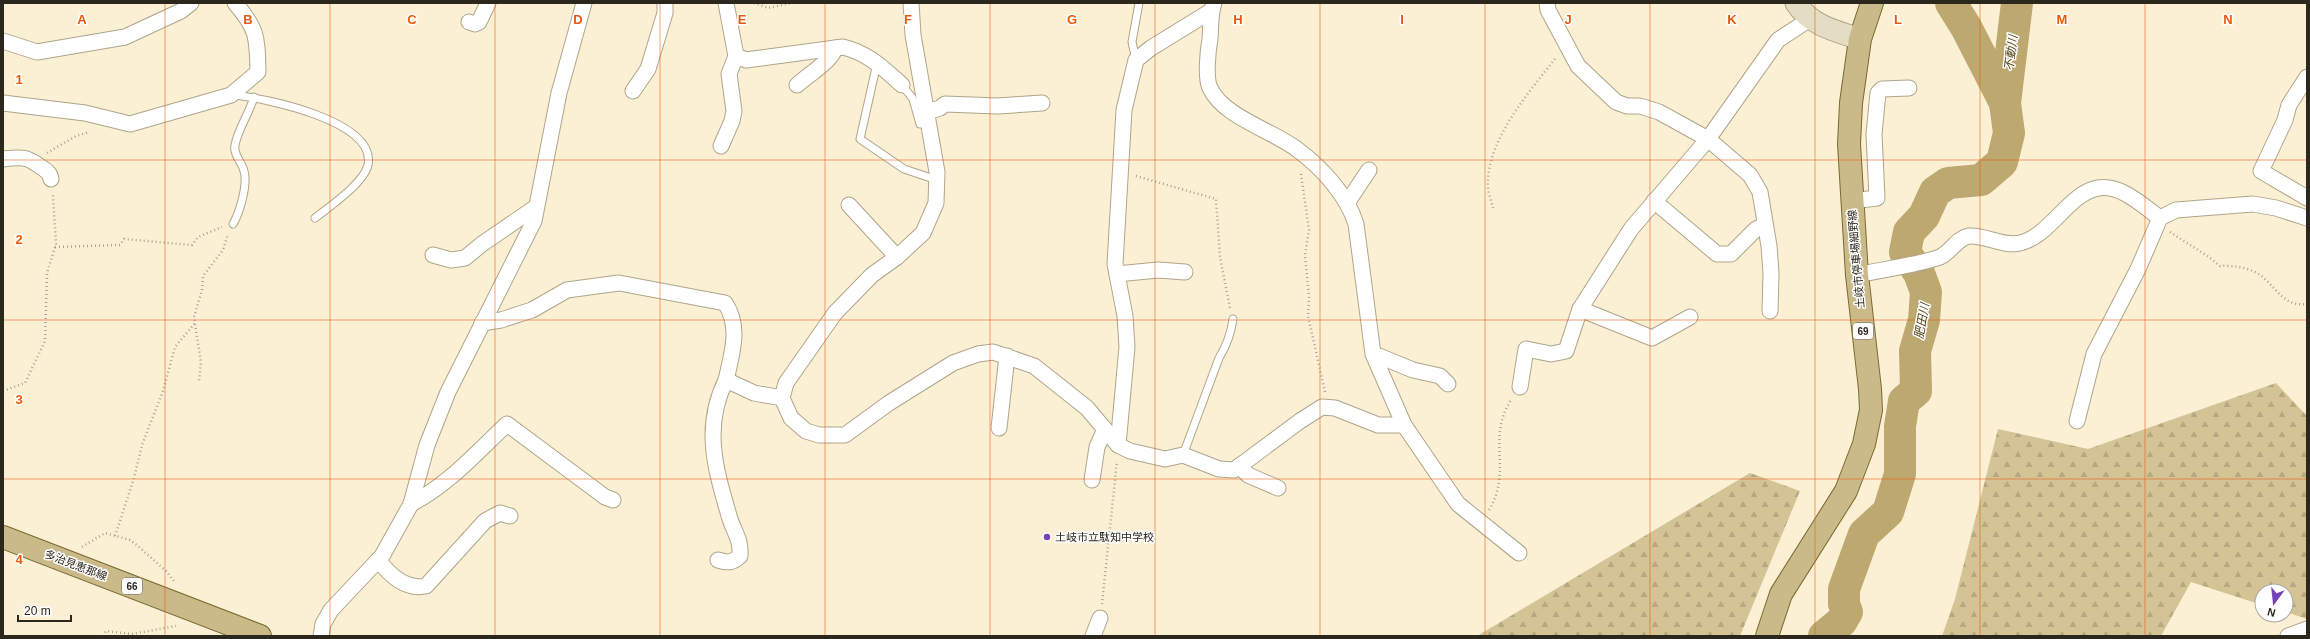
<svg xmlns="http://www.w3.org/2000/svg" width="2310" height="639" viewBox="0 0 2310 639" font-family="Arial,'Noto Sans JP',sans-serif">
	<defs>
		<pattern id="forest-firs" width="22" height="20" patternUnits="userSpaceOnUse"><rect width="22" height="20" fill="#d4c395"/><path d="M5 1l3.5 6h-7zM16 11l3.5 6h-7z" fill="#b6a880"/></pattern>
	</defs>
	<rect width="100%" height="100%" fill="#fbf0d4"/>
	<g fill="url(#forest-firs)">
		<path d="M2276,383l31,33v203l-21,-7v-21h-24v14l-71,-23 -30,54h-219l13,-37 43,-170 90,20z"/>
		<path d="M1750,473l50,18 -60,145h-263z"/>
	</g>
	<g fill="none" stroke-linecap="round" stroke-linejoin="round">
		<g stroke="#bda970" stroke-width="32">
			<path d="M2005,103l12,-100"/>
			<path d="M1824,636l17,-14 6,-10 -3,-8v-15l20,-55 24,-22 12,-38v-48l4,-25 12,-10 -1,-40 9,-31 2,-28 -7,-19 -14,-21 4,-20 15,-16 11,-24 13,-9 33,-3 21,-18 7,-29 -4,-30 -39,-76 -15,-24"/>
		</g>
		<defs>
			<g id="lane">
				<path d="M1136,60l-4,-18 7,-39"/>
				<path d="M877,63l-17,76 44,30 33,11"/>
				<path d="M902,85l11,14 7,25h9"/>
				<path d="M233,95c32,3 144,26 135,70 -4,18 -39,42 -53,53"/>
				<path d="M233,224c7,-12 15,-40 11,-53 -2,-9 -11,-16 -9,-26 3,-16 14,-31 19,-48"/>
				<path d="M1183,455l36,-97c8,-13 12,-24 14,-39"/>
			</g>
			<g id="street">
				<path d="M911,3l2,32 24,137 -1,31 -13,30 -26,24 -25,18 -37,38 -49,70 -4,15 9,20 15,13 13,4h26l44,-32 64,-40 25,-9 15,-2 41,14 53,42 31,37 12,6 35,8 18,-4 36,14 15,1 66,-49 22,-14 13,1 43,17h26"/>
				<path d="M1214,3c-4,11 -3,24 -4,36 -2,11 -5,39 0,49 13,29 64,43 88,62 24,18 49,45 58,74l17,130 31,71 54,79 61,49"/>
				<path d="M1547,3l1,7 30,56 38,36 11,4h13l19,6 49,27 42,36 10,17 9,54 2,27 -1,38"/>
				<path d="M469,22l6,2 4,-2 9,-19"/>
				<path d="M3,41l34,11 88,-15 56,-26 10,-8"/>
				<path d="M736,56l10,4 97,-13c25,6 40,21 59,38"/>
				<path d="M2307,77l-18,28 -4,15 -24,51 46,27"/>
				<path d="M797,85c11,-10 36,-25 38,-37"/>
				<path d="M633,91l15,-22 17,-56v-10"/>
				<path d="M3,103l82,10 45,11 101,-29 27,-23c-1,-35 0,-42 -23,-69"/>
				<path d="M927,112l13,-4 5,-4 53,2 44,-3"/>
				<path d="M721,146l11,-25 2,-10 -5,-37 7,-18 -10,-53"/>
				<path d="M3,159c19,-2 23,-3 38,8 6,4 9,6 10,12"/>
				<path d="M1654,201l63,53h14l25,-25 9,-4"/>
				<path d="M1851,201l26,-3 -3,-64 4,-41 4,-4 27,-1"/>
				<path d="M1347,203l22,-33"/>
				<path d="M849,205l48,52"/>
				<path d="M433,255l18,5 14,-2 17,-14 54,-37"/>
				<path d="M1117,274l41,-4 27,2"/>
				<path d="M1857,275c26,-6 57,-9 83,-18 11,-5 17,-19 29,-21 17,-1 34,11 51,7 30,-7 49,-50 78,-55 23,-4 45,18 62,30"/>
				<path d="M1690,317l-38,21 -72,-29 51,-80 77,-90 70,-99 32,-21"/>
				<path d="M482,323l19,-3 31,-10 35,-20 52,-7 106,20c16,24 7,50 1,77l28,13 28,5"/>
				<path d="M1375,357l4,-1 34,14 27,6 8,8"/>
				<path d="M1520,387l6,-38 25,5 15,-3 14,-42"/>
				<path d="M2077,421l17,-67 44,-85 22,-51 16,-8 77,-6 23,4 31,10"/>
				<path d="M999,428l8,-72"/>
				<path d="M1118,445l9,-98 -2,-31 -10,-52 9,-154 12,-50 15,-12 60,-37"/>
				<path d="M1239,466l9,9 30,13"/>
				<path d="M1092,480l5,-33 8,-18"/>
				<path d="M411,504c37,-19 66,-52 96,-80l98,73 8,3"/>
				<path d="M378,560c12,15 27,30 48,26l59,-65 15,-8 10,3"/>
				<path d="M718,560c10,3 14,3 22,-4 1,-17 -5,-22 -10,-37 -14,-48 -28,-91 -4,-139"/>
				<path d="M321,636l2,-12 8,-14 51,-54 29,-52 16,-59 21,-53 86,-171 25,-128 25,-90"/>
				<path d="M1093,636l7,-18"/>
				<path d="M2288,636l19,-7"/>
			</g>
			<path id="secondary" d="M1796,3c15,23 40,28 64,36"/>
			<g id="primary">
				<path d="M3,537l257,99"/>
				<path d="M1767,636l14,-42 65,-103 18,-47 7,-34 -1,-21 -13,-114 -8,-131 2,-41 9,-64 12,-36"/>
			</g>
		</defs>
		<use href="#lane" stroke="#afa58a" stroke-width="9"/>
		<use href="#street" stroke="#afa58a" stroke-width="17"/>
		<use href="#secondary" stroke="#afa58a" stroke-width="23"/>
		<use href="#primary" stroke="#7c6930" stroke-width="24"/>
		<g stroke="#aca48e" stroke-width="2.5" stroke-dasharray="1 3" stroke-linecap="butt">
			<path d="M754,3l14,5 23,-5"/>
			<path d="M47,153l29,-17 13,-4"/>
			<path d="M1301,174l8,56 -4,25 4,42 -1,19 17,76"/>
			<path d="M1136,176l80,23 4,58 10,51"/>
			<path d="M1493,208c-2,-8 -6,-18 -5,-27 1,-43 41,-89 67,-122"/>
			<path d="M2170,232l39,25 11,9c14,-1 33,2 44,12 14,13 22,29 43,26"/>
			<path d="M55,247l65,-2 4,-6 68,6 6,-8 24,-10"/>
			<path d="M195,324l6,38 -2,19"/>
			<path d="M3,391l22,-8 20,-42 2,-68 9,-29 -3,-49"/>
			<path d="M1489,510c24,-40 -3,-71 22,-110"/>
			<path d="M115,536l19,-58 8,-33 21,-54 12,-44 20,-24 -1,-6 8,-27 1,-14 20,-26 5,-16"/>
			<path d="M82,547l23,-14 25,7 8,6 28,25 8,10"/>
			<path d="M1102,604l15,-143"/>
			<path d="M103,636l3,-5 26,3 44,-8"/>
		</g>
		<use href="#lane" stroke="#fff" stroke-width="7"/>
		<use href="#street" stroke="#fff" stroke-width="15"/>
		<use href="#secondary" stroke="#e5dcc4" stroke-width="21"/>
		<use href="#primary" stroke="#cbba89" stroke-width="22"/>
	</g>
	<path fill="none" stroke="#e8590c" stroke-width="1" stroke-opacity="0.55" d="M165,3v633M330,3v633M495,3v633M660,3v633M825,3v633M990,3v633M1155,3v633M1320,3v633M1485,3v633M1650,3v633M1815,3v633M1980,3v633M2145,3v633M3,160h2304M3,320h2304M3,479h2304"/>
	<circle fill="#7743ba" stroke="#fefefe" stroke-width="1.5" cx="1047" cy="537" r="4"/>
	<g text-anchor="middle" stroke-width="3" stroke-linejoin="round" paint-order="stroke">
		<g fill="#fefefe" stroke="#6a6860" stroke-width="1">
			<rect x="1853" y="323" width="20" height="16" rx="3"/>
			<rect x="122" y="578" width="20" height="16" rx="3"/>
		</g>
		<g font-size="10" font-weight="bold" fill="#2b271c">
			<text x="1863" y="335">69</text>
			<text x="132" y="590">66</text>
		</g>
		<g font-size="11" fill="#2b271c" stroke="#fefefe">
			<text transform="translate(1856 259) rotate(-95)" y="4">土岐市停車場細野線</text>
			<text transform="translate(76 565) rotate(21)" y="4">多治見恵那線</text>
		</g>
		<g font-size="11" fill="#2b271c" stroke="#fefefe" text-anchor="start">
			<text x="1055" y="541">土岐市立駄知中学校</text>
		</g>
		<g font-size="12" font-style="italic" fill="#56461a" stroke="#fefefe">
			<text transform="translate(2011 53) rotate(-83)" y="4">不動川</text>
			<text transform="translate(1922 321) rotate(-80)" y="4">肥田川</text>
		</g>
	</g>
	<g font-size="13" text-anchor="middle" font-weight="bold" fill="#e8590c" stroke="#fefefe" stroke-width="3" stroke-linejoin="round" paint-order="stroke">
		<text x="82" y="24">A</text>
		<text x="248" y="24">B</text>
		<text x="412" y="24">C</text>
		<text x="578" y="24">D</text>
		<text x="742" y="24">E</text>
		<text x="908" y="24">F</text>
		<text x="1072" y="24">G</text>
		<text x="1238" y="24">H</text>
		<text x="1402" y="24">I</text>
		<text x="1568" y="24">J</text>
		<text x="1732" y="24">K</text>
		<text x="1898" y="24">L</text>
		<text x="2062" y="24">M</text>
		<text x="2228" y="24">N</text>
		<text x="19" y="84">1</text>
		<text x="19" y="244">2</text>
		<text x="19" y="404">3</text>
		<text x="19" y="564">4</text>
	</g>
	<rect width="2310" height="639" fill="none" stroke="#2b271c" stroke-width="8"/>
	<g transform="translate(2274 603) rotate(195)"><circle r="19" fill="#fefefe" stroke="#aaa8a4"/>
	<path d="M0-3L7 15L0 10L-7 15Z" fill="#7743ba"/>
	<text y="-6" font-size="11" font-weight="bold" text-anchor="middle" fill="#2b271c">N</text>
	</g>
	<path d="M18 615v6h53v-6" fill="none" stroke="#2b271c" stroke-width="2"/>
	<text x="24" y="615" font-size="12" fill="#2b271c" stroke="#fefefe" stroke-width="3" paint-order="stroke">20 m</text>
</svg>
